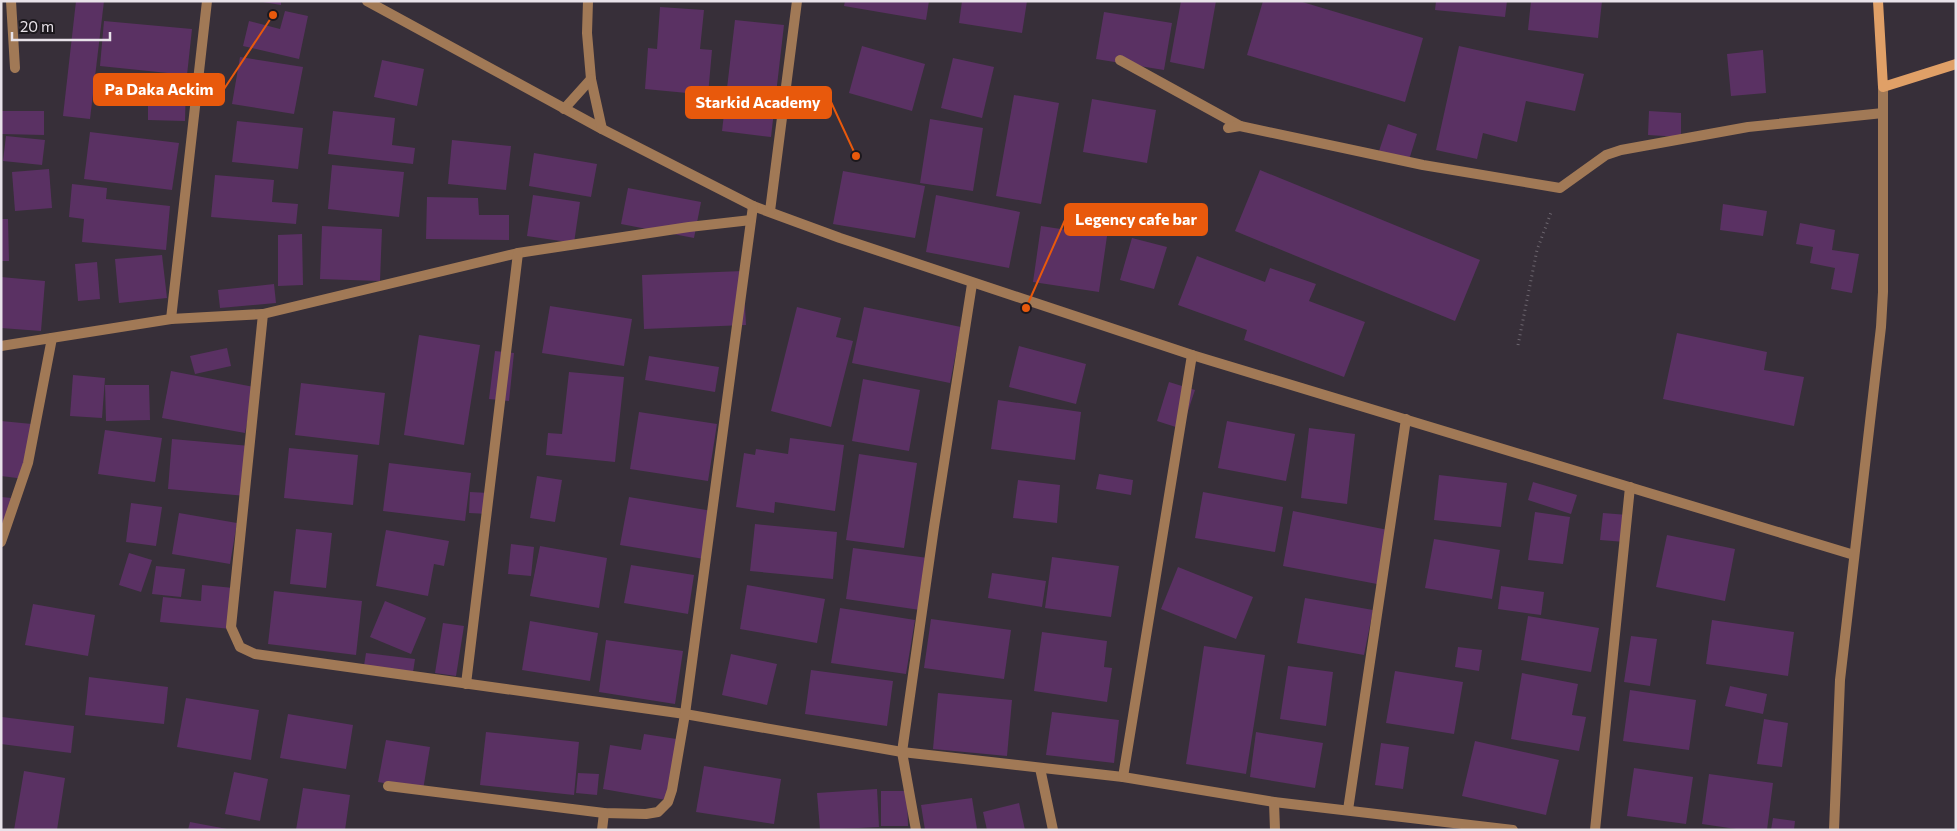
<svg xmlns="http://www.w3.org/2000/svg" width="1957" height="831" viewBox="0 0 1957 831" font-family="Commissioner,sans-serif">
	<rect width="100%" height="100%" fill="#372f39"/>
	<g fill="#5a3163">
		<path d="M76,1h28l-14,118 -27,-3z"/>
		<path d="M257,1h24v4z"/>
		<path d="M845,1h84l-3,19 -82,-14z"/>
		<path d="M962,1h65l-5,32 -63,-10z"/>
		<path d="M1181,1h35l-12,68 -34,-7z"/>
		<path d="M1263,1h36l124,37 -18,64 -158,-47z"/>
		<path d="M1436,1h71l-2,16 -70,-7z"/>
		<path d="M1531,1h71l-4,37 -70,-8z"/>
		<path d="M660,7l44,3 -4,39 12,1 -4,45 -63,-6 3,-41 9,1z"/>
		<path d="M285,11l23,5 -9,43 -56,-13 6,-25 31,8z"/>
		<path d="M1104,12l68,11 -8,47 -68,-11z"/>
		<path d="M735,20l49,5 -13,112 -49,-6z"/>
		<path d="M104,21l88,8 -5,46 -87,-9z"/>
		<path d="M862,46l63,18 -13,47 -63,-18z"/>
		<path d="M1459,46l125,28 -9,37 -49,-10 -9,41 -34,-9 -6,26 -41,-9z"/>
		<path d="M1763,50l3,43 -35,3 -4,-42z"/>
		<path d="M240,57l63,10 -9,47 -62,-10z"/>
		<path d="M953,58l41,9 -12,51 -41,-10z"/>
		<path d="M382,60l42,9 -7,37 -43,-9z"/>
		<path d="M148,83h38l-1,38 -37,-1z"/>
		<path d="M1014,95l45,8 -18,101 -45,-8z"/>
		<path d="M1092,99l64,11 -9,53 -64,-11z"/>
		<path d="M2,111h42v24l-42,-1z"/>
		<path d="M333,111l62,7 -3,27 23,3 -2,16 -85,-10z"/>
		<path d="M1649,111l32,2v24l-33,-2z"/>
		<path d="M930,119l53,9 -10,63 -53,-8z"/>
		<path d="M237,121l66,7 -5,41 -66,-7z"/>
		<path d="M1388,124l29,10 -8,26 -30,-9z"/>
		<path d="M90,132l89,11 -7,47 -88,-11z"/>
		<path d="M6,136l39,4 -3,25 -39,-4z"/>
		<path d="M452,140l59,6 -5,44 -58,-6z"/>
		<path d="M534,153l63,11 -6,33 -62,-11z"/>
		<path d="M332,165l72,7 -5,45 -71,-8z"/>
		<path d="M49,169l3,39 -37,3 -3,-39z"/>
		<path d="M1260,170l220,90 -25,61 -220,-90z"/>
		<path d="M843,171l82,15 -10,52 -82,-14z"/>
		<path d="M215,175l59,5 -2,22 26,2 -2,20 -85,-7z"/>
		<path d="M72,184l35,4 -1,11 64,7 -4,44 -84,-8 2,-23 -15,-2z"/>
		<path d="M628,188l73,14 -7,36 -73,-14z"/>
		<path d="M533,195l47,7 -6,41 -47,-7z"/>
		<path d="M936,195l84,17 -11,56 -83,-16z"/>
		<path d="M427,197l51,1 1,17h30v25l-83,-1z"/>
		<path d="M1723,204l44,7 -4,25 -43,-6z"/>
		<path d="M1,219h7l1,42h-8z"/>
		<path d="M1800,223l35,7 -3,20 27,4 -7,39 -21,-4 4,-21 -25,-5 3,-16 -17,-3z"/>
		<path d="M322,226l60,3 -2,52 -60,-2z"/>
		<path d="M1041,226l66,10 -8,56 -66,-10z"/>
		<path d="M302,234l1,51 -25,1v-51z"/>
		<path d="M1132,238l35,9 -13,42 -34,-9z"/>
		<path d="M162,255l5,43 -48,5 -4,-44z"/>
		<path d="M1197,256l68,26 5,-14 46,16 -7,17 56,21 -21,55 -100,-37 3,-10 -69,-25z"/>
		<path d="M97,262l3,37 -22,2 -3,-37z"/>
		<path d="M743,271l3,54 -102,4 -2,-54z"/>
		<path d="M1,277l44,4 -4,50 -40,-3z"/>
		<path d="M274,284l2,19 -56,5 -2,-18z"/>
		<path d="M550,306l82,13 -8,47 -82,-13z"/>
		<path d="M797,307l44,11 -5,19 17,4 -22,86 -60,-16z"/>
		<path d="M864,307l97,20 -11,56 -98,-20z"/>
		<path d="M1677,333l90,19 -3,18 40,7 -10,49 -131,-27z"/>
		<path d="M419,335l61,10 -16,100 -60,-10z"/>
		<path d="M1019,346l67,18 -10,40 -67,-17z"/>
		<path d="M227,348l4,18 -36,8 -5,-18z"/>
		<path d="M495,351l19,2 -5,48 -20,-2z"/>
		<path d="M649,356l70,11 -4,25 -70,-12z"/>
		<path d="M171,371l83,16 -9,46 -83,-15z"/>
		<path d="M569,372l55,5 -9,85 -69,-7 2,-22 14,1z"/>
		<path d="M73,375l32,3 -3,40 -32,-2z"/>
		<path d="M863,379l57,11 -11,61 -57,-10z"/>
		<path d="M1169,382l26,8 -13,39 -25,-8z"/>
		<path d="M301,383l84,10 -6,52 -84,-10z"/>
		<path d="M105,385h44l1,35 -44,1z"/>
		<path d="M998,400l83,12 -6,48 -84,-11z"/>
		<path d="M639,412l78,12 -9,57 -78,-12z"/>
		<path d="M1,421l31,3 -7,55 -24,-3z"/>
		<path d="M1227,421l68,13 -9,47 -68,-13z"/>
		<path d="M1309,428l46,6 -8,70 -46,-6z"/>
		<path d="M105,430l57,8 -7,44 -57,-8z"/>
		<path d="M790,438l54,7 -9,66 -60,-9 -1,11 -38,-6 8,-54 11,2 1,-6 32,5z"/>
		<path d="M172,439l78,7 -4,50 -78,-7z"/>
		<path d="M289,448l69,7 -5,50 -69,-7z"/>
		<path d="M859,454l58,9 -13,85 -58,-8z"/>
		<path d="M389,463l82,10 -6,48 -82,-10z"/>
		<path d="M1099,474l34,6 -2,15 -35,-6z"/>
		<path d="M1439,475l68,8 -6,44 -67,-7z"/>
		<path d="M537,476l25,4 -7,42 -25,-4z"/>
		<path d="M1018,480l42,5 -3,38 -44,-5z"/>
		<path d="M1533,482l44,13 -6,19 -43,-14z"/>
		<path d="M470,492l19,1v21l-20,-1z"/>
		<path d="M1203,492l80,15 -8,45 -80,-14z"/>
		<path d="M1,497l11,1 -11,31z"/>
		<path d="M629,497l83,14 -8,48 -84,-14z"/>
		<path d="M131,503l31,4 -6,39 -30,-4z"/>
		<path d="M1293,511l95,19 -11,54 -94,-18z"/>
		<path d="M1535,512l35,5 -7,47 -35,-4z"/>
		<path d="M179,513l58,10 -7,41 -58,-10z"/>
		<path d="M1603,513l25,2 -3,27 -25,-2z"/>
		<path d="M755,524l82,8 -4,47 -83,-8z"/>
		<path d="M296,529l36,4 -6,55 -36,-4z"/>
		<path d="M386,530l63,11 -5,25 -10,-2 -6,32 -52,-10z"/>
		<path d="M1667,535l68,14 -10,52 -69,-14z"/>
		<path d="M1434,539l66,11 -8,49 -67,-11z"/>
		<path d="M511,544l23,3 -3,29 -23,-2z"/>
		<path d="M540,546l67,12 -8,50 -69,-12z"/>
		<path d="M853,548l75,10 -8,52 -74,-11z"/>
		<path d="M129,553l23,7 -11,32 -22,-7z"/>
		<path d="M1052,557l67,9 -8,51 -66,-9z"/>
		<path d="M631,565l63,10 -6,39 -64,-11z"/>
		<path d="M156,566l29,3 -4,28 -29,-3z"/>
		<path d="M1178,567l75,30 -17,42 -75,-30z"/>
		<path d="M992,573l54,8 -4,26 -54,-9z"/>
		<path d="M202,585l32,3 -3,41 -71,-7 3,-25 38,4z"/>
		<path d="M747,585l78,14 -8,44 -77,-14z"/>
		<path d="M1501,586l43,6 -3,23 -43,-6z"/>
		<path d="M274,591l88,10 -6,54 -88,-11z"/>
		<path d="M1305,598l68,12 -9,45 -67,-12z"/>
		<path d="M385,601l41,17 -15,36 -41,-17z"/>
		<path d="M33,604l62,11 -7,41 -63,-11z"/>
		<path d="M840,608l75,12 -9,54 -75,-11z"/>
		<path d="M1528,616l71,12 -8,44 -70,-12z"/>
		<path d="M931,619l80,11 -7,49 -80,-11z"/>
		<path d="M1712,620l82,12 -6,44 -82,-12z"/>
		<path d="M530,621l68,12 -8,48 -68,-11z"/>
		<path d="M443,623l21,3 -8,50 -21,-3z"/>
		<path d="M1042,632l65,9 -3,26 8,1 -5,34 -73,-11z"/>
		<path d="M1631,636l26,3 -7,47 -26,-4z"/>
		<path d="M606,640l77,11 -8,53 -76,-12z"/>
		<path d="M1204,646l61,9 -19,119 -60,-10z"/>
		<path d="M1458,647l24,3 -3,21 -24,-4z"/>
		<path d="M366,653l49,6 -3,20 -49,-7z"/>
		<path d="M731,654l46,10 -10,41 -45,-10z"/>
		<path d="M1288,666l45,6 -7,54 -46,-7z"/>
		<path d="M811,670l82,11 -6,45 -82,-12z"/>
		<path d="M1395,671l68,11 -9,52 -68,-11z"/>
		<path d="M1522,673l56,11 -6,31 14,2 -7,34 -68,-12z"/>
		<path d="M89,677l79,10 -4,37 -79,-9z"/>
		<path d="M1730,686l37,8 -4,20 -38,-8z"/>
		<path d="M1630,690l66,10 -7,50 -66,-9z"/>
		<path d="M938,693l74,7 -5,56 -74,-7z"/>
		<path d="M186,698l73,12 -8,50 -74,-13z"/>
		<path d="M1052,712l67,8 -5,43 -68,-8z"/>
		<path d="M288,714l65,11 -7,44 -66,-11z"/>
		<path d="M2,717l72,9 -3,27 -70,-9z"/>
		<path d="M1764,719l24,4 -6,44 -25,-3z"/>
		<path d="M486,732l93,10 -5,53 -94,-10z"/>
		<path d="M1256,732l67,11 -8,45 -65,-11z"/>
		<path d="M644,734l39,6 -11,61 -69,-12 7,-44 31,5z"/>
		<path d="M386,740l44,7 -7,43 -45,-8z"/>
		<path d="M1475,741l84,19 -13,55 -84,-19z"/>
		<path d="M1381,743l28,4 -6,42 -28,-4z"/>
		<path d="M704,766l77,13 -7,45 -78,-12z"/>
		<path d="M1634,768l59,9 -7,47 -59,-8z"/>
		<path d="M24,771l41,7 -8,52h-43z"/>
		<path d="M234,772l34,7 -8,42 -35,-7z"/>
		<path d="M578,773l21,1 -2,21 -21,-2z"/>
		<path d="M1709,774l64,9 -6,47h-24l-41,-6z"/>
		<path d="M303,788l47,7 -5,35h-49z"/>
		<path d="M877,789l2,38 -59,3 -3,-37z"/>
		<path d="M881,791h26l1,35h-27z"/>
		<path d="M972,798l5,31 -52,1 -4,-25z"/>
		<path d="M1019,803l6,27h-38l-4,-18z"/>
		<path d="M1773,818l22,3 -1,9h-23z"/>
		<path d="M190,822l37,7v1h-39z"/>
	</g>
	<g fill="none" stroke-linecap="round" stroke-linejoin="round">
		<path stroke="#6d666f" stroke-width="3" stroke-dasharray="1 4" stroke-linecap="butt" d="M1518,345l19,-95 15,-40"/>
		<g stroke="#a17956" stroke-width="10">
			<path d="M11,1l4,67"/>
			<path d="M367,1l235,128 151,77 87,32 352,117 662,200"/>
			<path d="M588,1l-1,32 4,46 11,50"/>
			<path d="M1120,60l120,66"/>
			<path d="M564,109l27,-30"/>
			<path d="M1228,128l12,-2 183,39 137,23 46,-33 15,-5 127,-23 135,-14"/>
			<path d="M770,211l27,-210"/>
			<path d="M263,314l-32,313 9,20 15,7 430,60 217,38 221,25 151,25 239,28"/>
			<path d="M171,319l36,-318"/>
			<path d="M1,346l170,-27 92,-5 255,-61 171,-26 62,-7"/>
			<path d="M1,542l27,-79 24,-125"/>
			<path d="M466,684l52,-431"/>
			<path d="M1040,768l13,62"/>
			<path d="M1123,777l69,-422"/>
			<path d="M388,786l216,27 42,1 12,-2 10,-10 4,-12 13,-76 68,-508"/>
			<path d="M1274,802l1,28"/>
			<path d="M1348,810l58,-391"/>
			<path d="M602,830l2,-17"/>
			<path d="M916,830l-14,-78 32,-225 38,-243"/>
			<path d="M1595,830l35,-343"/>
			<path d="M1834,830l6,-150 41,-353 2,-35v-205"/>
		</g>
		<path stroke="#e0a067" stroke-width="10" d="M1878,1l5,86 73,-23"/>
	</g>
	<path fill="none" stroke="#e8590c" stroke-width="2" d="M273 15L224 89M856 156L831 102M1026 308L1065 220"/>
	<g fill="#e8590c" stroke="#1c181d" stroke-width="2">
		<circle cx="273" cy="15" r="5"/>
		<circle cx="856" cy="156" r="5"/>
		<circle cx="1026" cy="308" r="5"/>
	</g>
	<g fill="#e8590c" stroke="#e8590c" stroke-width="2">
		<rect x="94" y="74" width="130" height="31" rx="5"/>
		<rect x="686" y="87" width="145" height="31" rx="5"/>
		<rect x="1065" y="204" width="142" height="31" rx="5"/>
	</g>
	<g font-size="16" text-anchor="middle" font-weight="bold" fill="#fff">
		<text x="159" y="95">Pa Daka Ackim</text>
		<text x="758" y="108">Starkid Academy</text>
		<text x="1136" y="225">Legency cafe bar</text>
	</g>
	<rect width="1957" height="831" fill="none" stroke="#e8e2e9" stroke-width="5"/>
	<path d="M12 32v8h98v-8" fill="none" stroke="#e8e2e9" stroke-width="2.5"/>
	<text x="20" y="32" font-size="15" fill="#e8e2e9" stroke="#1c181d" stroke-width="4" paint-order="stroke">20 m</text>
</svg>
